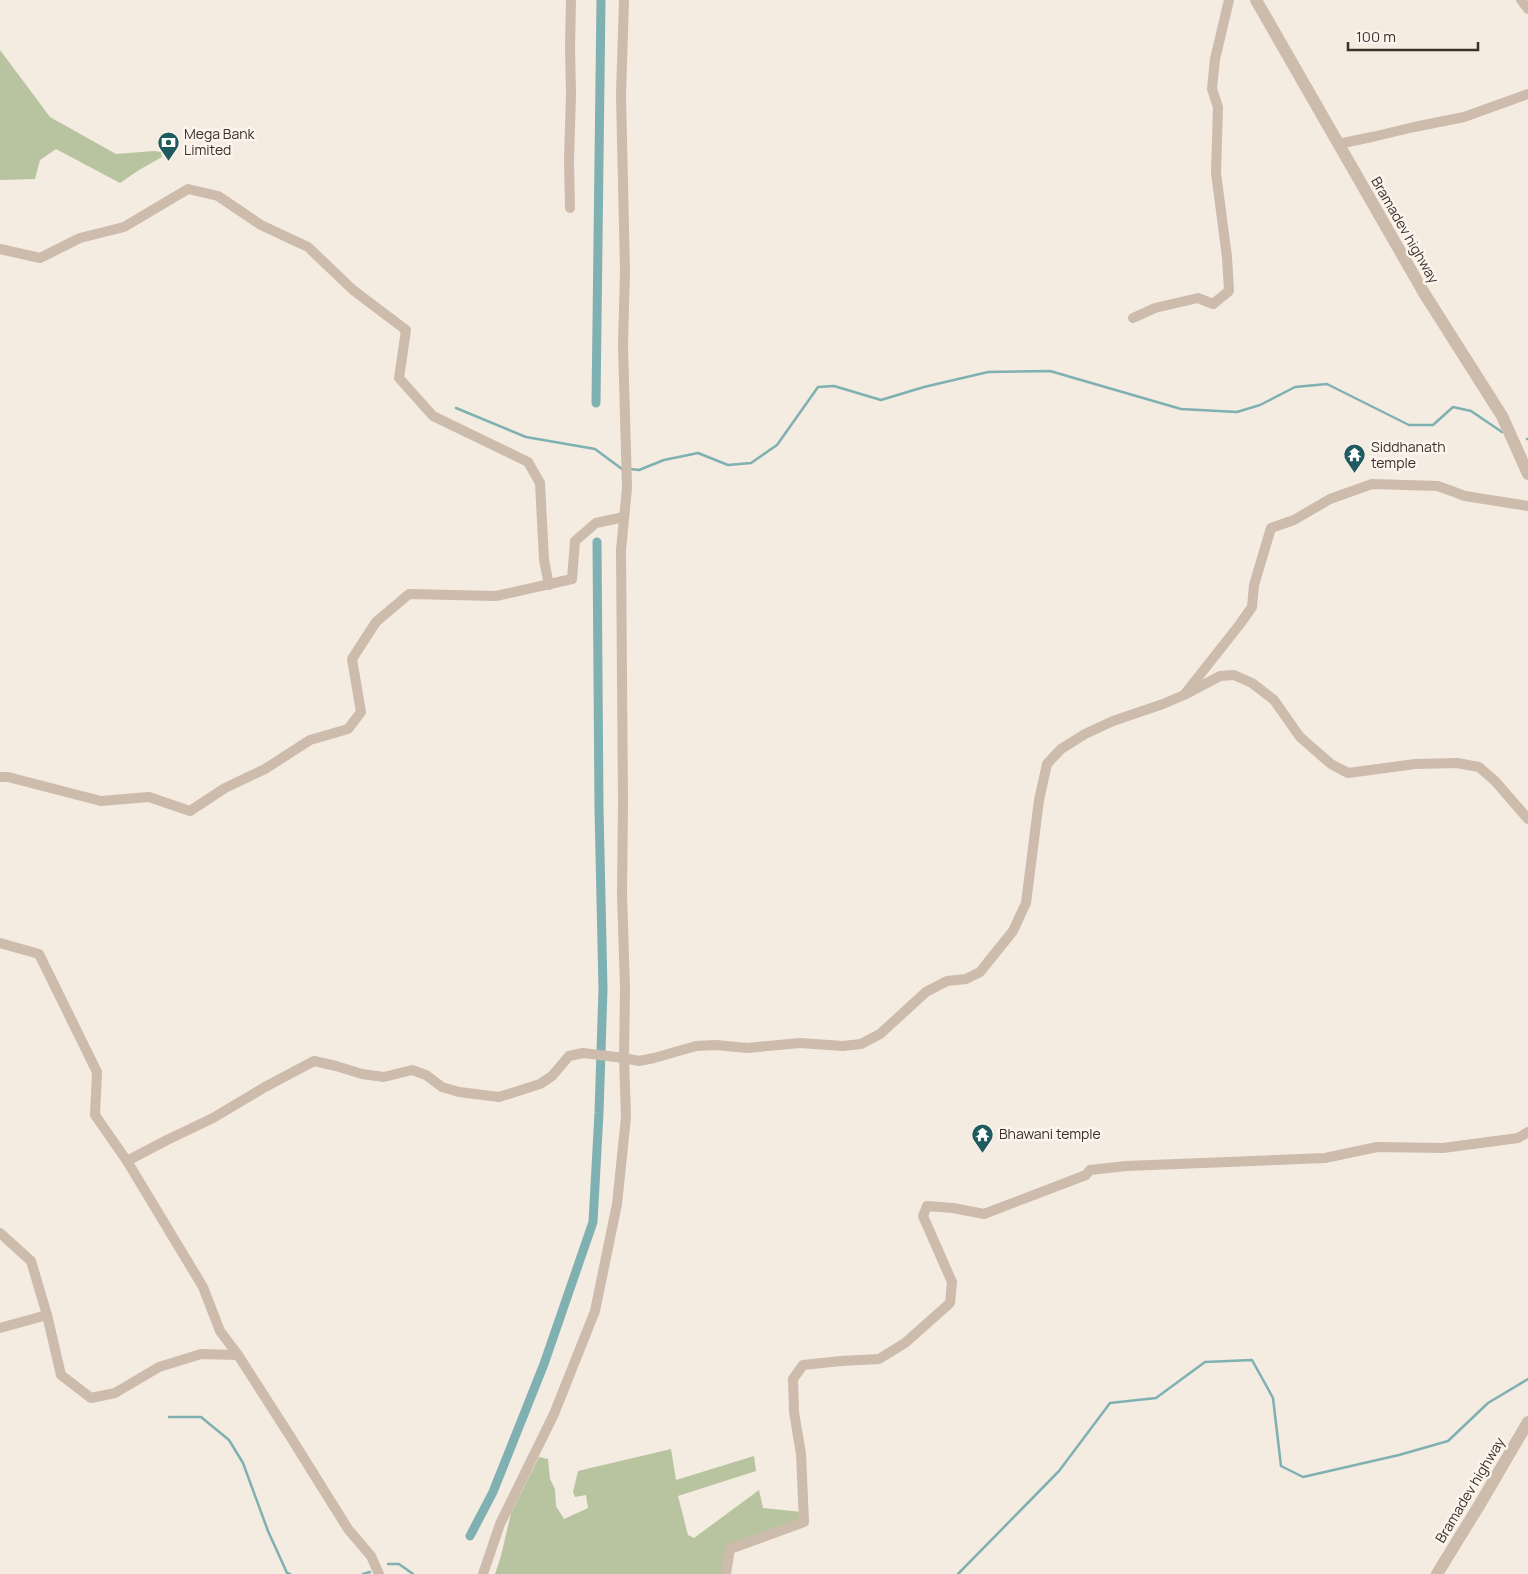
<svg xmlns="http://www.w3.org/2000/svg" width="1528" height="1574" viewBox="0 0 1528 1574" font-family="Manrope,sans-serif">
	<rect width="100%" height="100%" fill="#f4ebe1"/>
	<g fill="#b8c4a0">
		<path d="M0,50l50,67 66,37 38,-3 7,1 1,5 -23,13 -19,13 -64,-34 -16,11 -5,19 -35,1z"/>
		<path d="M671,1449l5,31 78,-24 2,15 -78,25 10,39 6,3 65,-48 4,18 39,4 -1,9 -73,26 -4,27h-229l6,-18 10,-43 28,-56 9,2 2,20 5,10 1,17 8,13 24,-11 -2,-13 -11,2 -2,-5 5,-21z"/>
	</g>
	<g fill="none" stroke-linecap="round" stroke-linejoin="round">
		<g stroke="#7fb0b2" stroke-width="2.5">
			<path d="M456,408l70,29 69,12 27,20h3"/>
			<path d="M1527,439h1"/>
			<path d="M630,469l9,1 25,-10 34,-7 30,12 23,-2 26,-18 41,-58 16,-1 47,14 43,-13 64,-15 62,-1 131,38 56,3 23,-7 35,-18 32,-3 82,41h24l20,-18 18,4 31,21"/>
			<path d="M169,1417h32l28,23 14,23 25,68 19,42 3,1"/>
			<path d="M388,1564h11l14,10"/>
			<path d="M363,1574l7,-2"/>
			<path d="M958,1574l101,-103 51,-68 46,-5 49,-36 47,-2 21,38 8,68 22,11 96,-22 49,-14 40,-38 40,-24"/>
		</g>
		<g stroke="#7fb0b2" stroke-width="9">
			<path d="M596,403l5,-403"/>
			<path d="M470,1536l23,-44 51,-128 49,-142 6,-109 4,-124 -4,-180 -2,-267"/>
		</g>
		<g stroke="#cdbbac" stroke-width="10">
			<path d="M1521,0l7,9"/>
			<path d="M1338,144l34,-7 42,-10 50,-10 64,-23"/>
			<path d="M570,208l-1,-48 2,-66 -1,-46 1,-48"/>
			<path d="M0,249l40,9 40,-20 44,-11 64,-38 30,7 43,29 47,22 45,43 53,40 -7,48 34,38 95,46 12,21 4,77 5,25"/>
			<path d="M1133,318l22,-10 43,-10 15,6 16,-13 -2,-34 -11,-84 2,-66 -6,-18 3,-30 14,-59"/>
			<path d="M1186,694l34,-18 14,-1 18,8 22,17 26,37 31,27 17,9 67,-9 42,-1 22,4 16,14 33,38"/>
			<path d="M0,777h8l93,24 48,-4 41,14 35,-23 40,-19 45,-29 38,-11 13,-17 -9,-53 24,-37 33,-28 87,2 76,-17 3,-38 21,-18 28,-6"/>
			<path d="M0,943l39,11 58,118 -2,43 32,46 76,126 17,44 18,24 52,81 58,93 23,27 8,18"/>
			<path d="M127,1161l40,-21 46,-22 52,-31 49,-26 22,5 26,8 22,3 28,-7 14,5 16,12 17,5 40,5 41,-13 12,-8 17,-20 14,-3 41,5 15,3 15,-3 42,-12 20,-1 31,3 53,-5 43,3 18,-2 19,-10 46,-42 21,-11 19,-2 14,-7 33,-41 13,-28 13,-103 8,-36 14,-15 24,-15 28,-13 50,-17 21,-9 56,-71 12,-17 2,-22 17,-57 23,-8 36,-21 42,-15 66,2 27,10 63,10"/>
			<path d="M0,1233l31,28 16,54 14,60 30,23 24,-5 44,-26 42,-13 37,1"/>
			<path d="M0,1328l47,-13"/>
			<path d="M483,1574l17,-50 54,-110 41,-103 22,-107 9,-87 -2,-59 1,-70 -3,-93 1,-93 -2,-252 6,-62 -4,-143 2,-74 -4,-176 3,-95"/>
			<path d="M726,1574l4,-25 74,-27 -3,-68 -7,-42 -1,-33 10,-14 38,-4 38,-2 26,-16 45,-40 2,-21 -29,-66 4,-10 26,2 31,6 102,-39 4,-5 36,-4 199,-8 52,-11 66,1 75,-10 10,-6"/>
		</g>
		<g stroke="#cdbbac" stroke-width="12">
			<path d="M1256,0l168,293 78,123 26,58"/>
			<path d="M1437,1574l43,-70 48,-82"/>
		</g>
	</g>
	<defs>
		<symbol id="bank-pin" viewBox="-11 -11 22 30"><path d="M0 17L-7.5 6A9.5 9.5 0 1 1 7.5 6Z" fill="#1f5a5e" stroke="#fbf5ee"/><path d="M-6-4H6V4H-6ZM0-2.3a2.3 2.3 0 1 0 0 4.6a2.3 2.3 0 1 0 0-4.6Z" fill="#fff"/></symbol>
		<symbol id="temple-pin" viewBox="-11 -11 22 30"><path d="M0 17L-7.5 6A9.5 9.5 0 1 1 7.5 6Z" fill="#1f5a5e" stroke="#fbf5ee"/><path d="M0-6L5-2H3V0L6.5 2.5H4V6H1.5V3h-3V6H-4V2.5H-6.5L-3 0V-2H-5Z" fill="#fff"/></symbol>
	</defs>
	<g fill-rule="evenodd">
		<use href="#bank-pin" x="156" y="130" width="25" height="34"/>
		<use href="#temple-pin" x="1342" y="442" width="25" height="34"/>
		<use href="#temple-pin" x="970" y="1122" width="25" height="34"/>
	</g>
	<g text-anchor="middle" stroke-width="5" stroke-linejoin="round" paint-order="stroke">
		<g font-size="14" fill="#3b302b" stroke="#fbf5ee" text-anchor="start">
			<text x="184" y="139">Mega Bank<tspan x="184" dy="16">Limited</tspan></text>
			<text x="1371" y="452">Siddhanath<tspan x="1371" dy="16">temple</tspan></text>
			<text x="999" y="1139">Bhawani temple</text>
		</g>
		<g font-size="14" fill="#3b302b" stroke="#fbf5ee">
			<text transform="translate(1405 230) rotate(60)" y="5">Bramadev highway</text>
			<text transform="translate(1470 1490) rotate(-59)" y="5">Bramadev highway</text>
		</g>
	</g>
	<path d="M1348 42v8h130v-8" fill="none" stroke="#3b302b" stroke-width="2.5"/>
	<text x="1356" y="42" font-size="15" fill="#3b302b" stroke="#fbf5ee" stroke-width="4" paint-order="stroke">100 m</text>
</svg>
